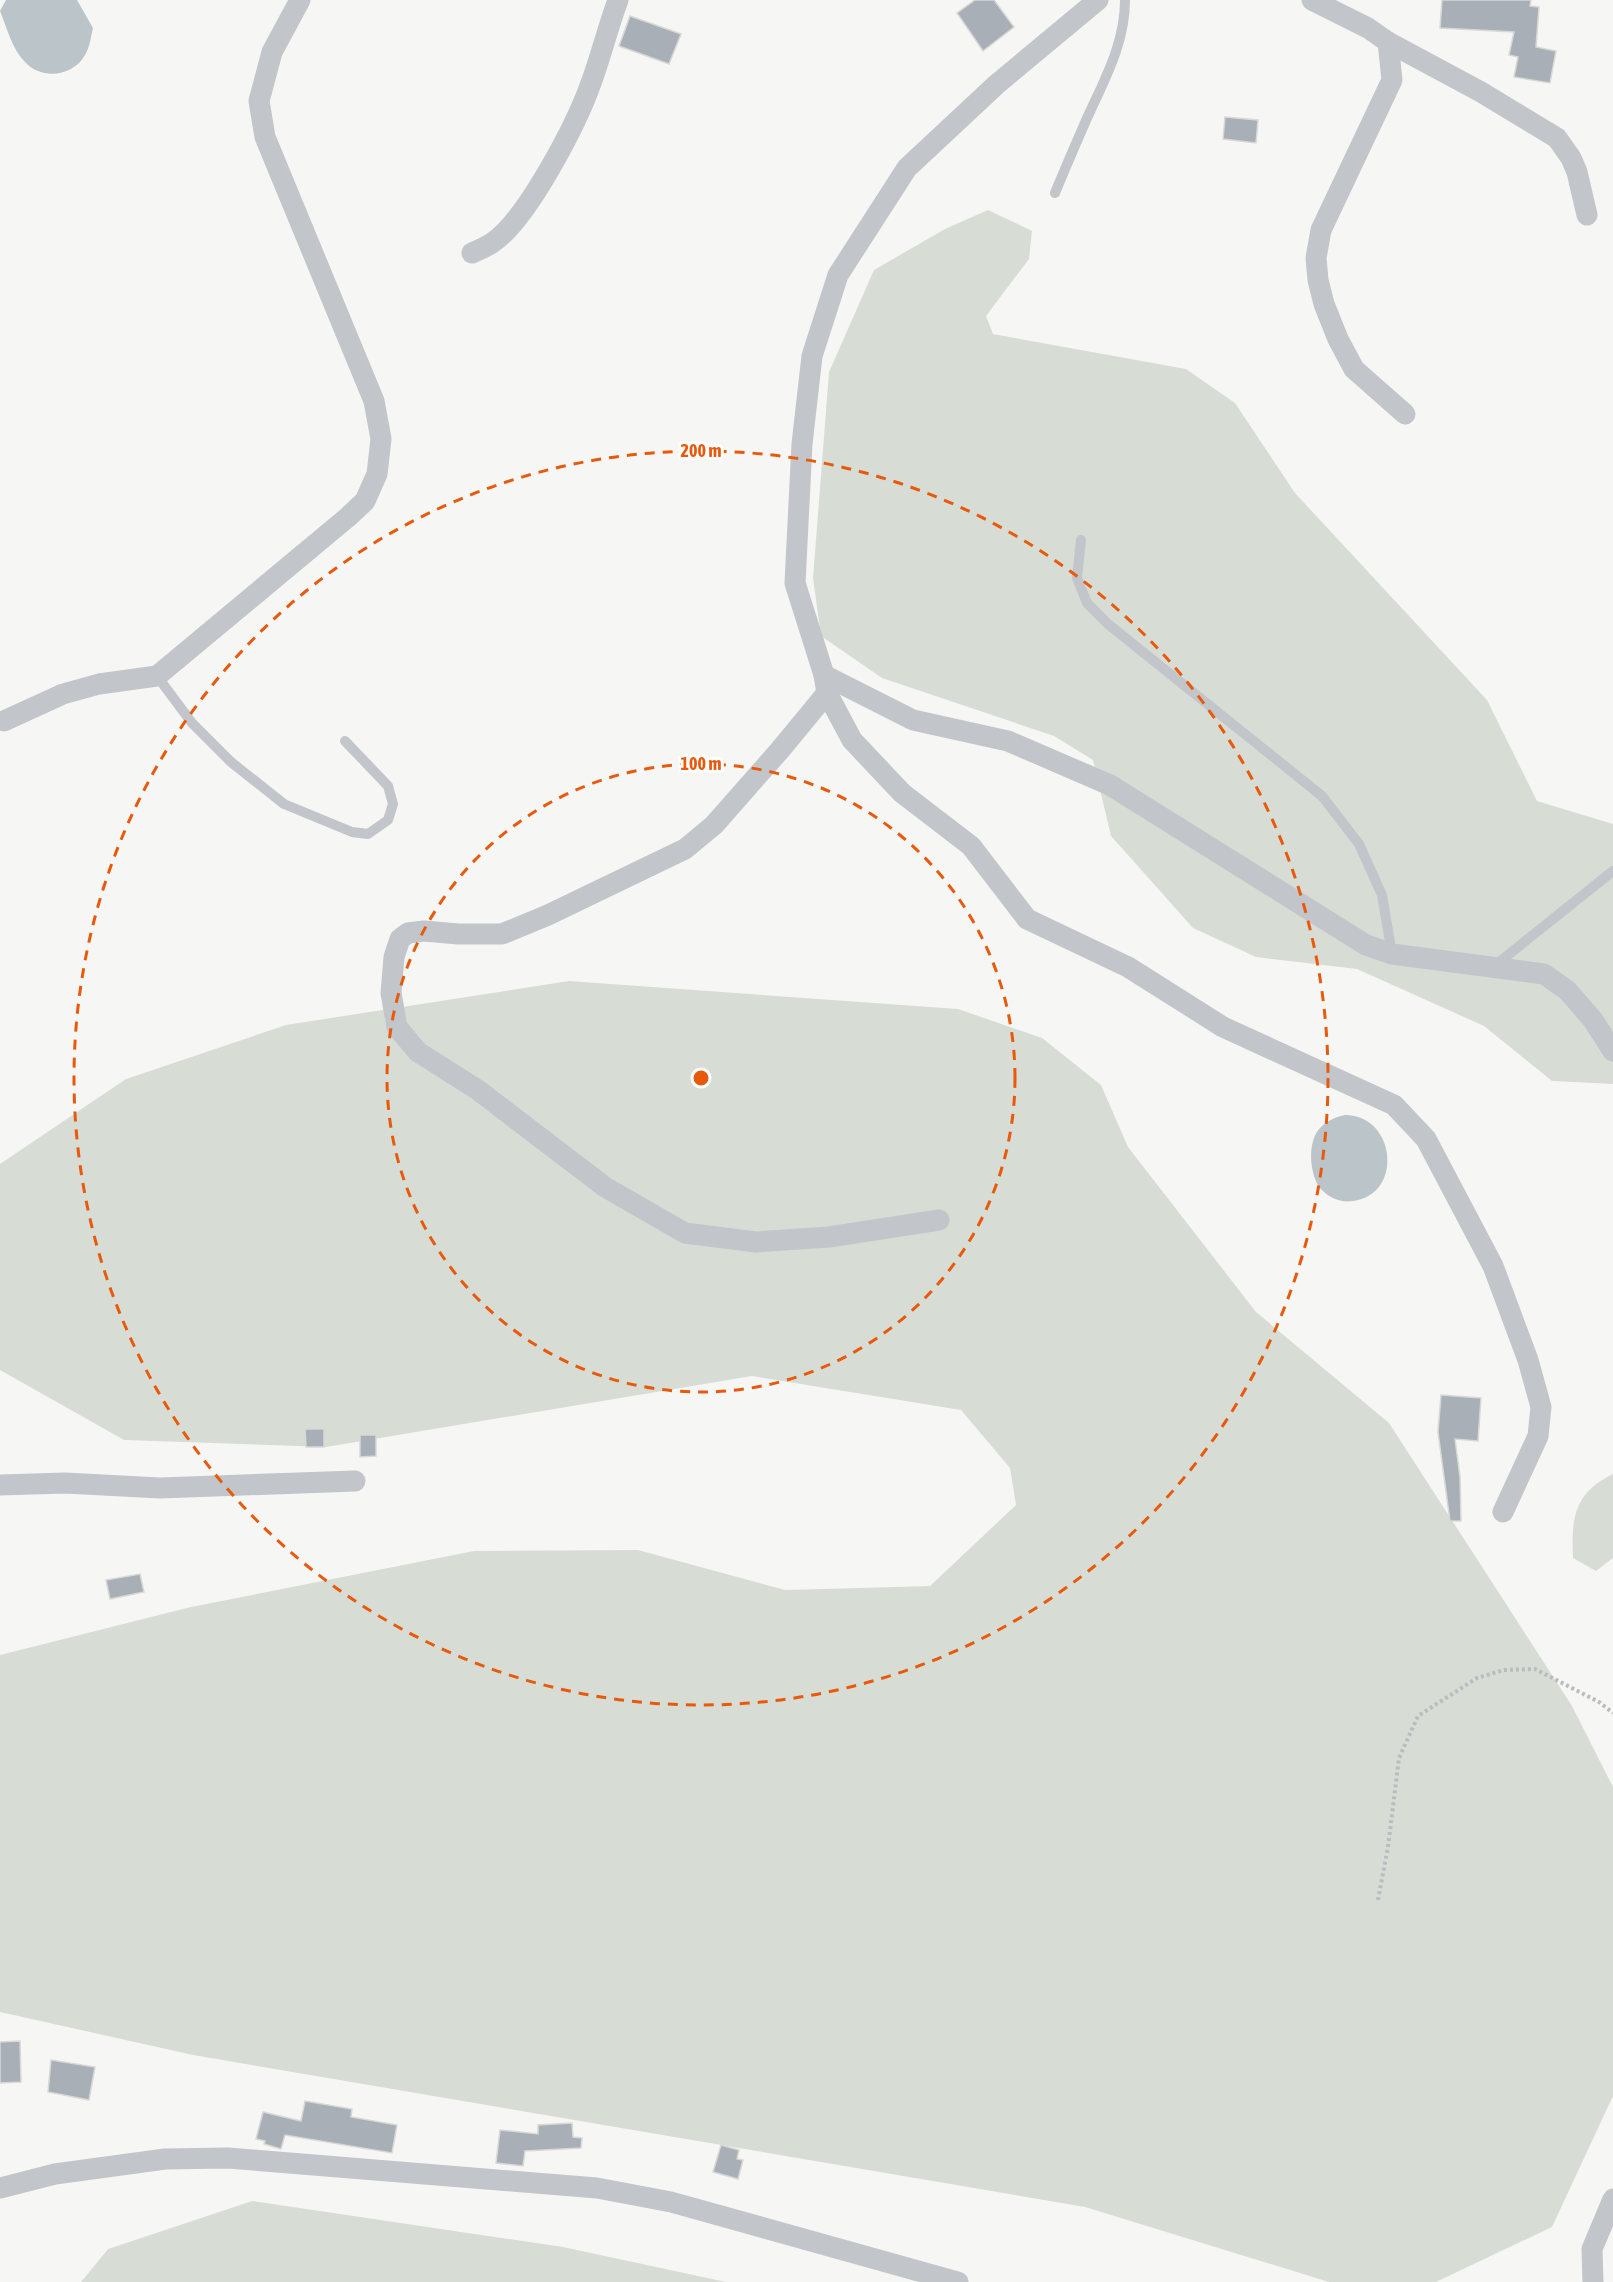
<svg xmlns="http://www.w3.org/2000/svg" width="1613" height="2282" viewBox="0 0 1613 2282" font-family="'Asap Condensed',sans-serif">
	<rect width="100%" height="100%" fill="#f6f7f4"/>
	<g fill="#d7ddd5">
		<path d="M988,210l44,21 -3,28 -43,57 7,18 193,35 49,34 60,90 192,207 50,101 76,23v260l-61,-3 -68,-55 -127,-57 -101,-12 -63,-29 -82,-92 -18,-76 -39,-24 -172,-58 -61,-42 -8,-58 16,-206 45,-102 71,-41z"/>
		<path d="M569,981l389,28 84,29 59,47 27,62 128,165 133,111 183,283 41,81v309l-61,131 -116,55h-107l-244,-75 -892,-152 -193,-43v-357l191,-48 283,-56 164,-1 147,40 145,-4 86,-81 -6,-37 -49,-58 -209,-34 -426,71 -202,-7 -124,-70v-206l126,-85 160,-54z"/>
		<path d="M1613,1474v84l-17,13 -23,-13c-2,-40 1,-65 40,-84z"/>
		<path d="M252,2201l311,46 163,35h-645l27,-33z"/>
	</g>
	<g fill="#bac4c9">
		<path d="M6,0h71l16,28c-2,8 -3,19 -8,27 -12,22 -44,25 -60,7 -13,-13 -18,-34 -25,-51z"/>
		<path d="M1345,1115c51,0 59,80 8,86 -13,2 -25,-4 -33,-13 -11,-15 -13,-48 1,-61 7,-7 15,-10 24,-12z"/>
	</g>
	<g fill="#a9afb6" stroke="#d8d8d6" stroke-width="1.5">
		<path d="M975,0h19l20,27 -31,24 -26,-38z"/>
		<path d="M1442,0h89l-1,6 9,1 -3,40 20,4 -6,32 -36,-6 4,-20 -9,-2 5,-23 -74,-4z"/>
		<path d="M630,16l51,18 -12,30 -50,-18z"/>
		<path d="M1225,117l33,3 -2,23 -33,-4z"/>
		<path d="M1441,1395l40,3 -3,43 -23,-2 5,38 1,44h-11l-12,-89z"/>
		<path d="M305,1429h19v18h-18z"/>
		<path d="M360,1435h16v21l-16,1z"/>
		<path d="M140,1574l4,18 -34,7 -4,-19z"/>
		<path d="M20,2041l1,41 -21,1v-41z"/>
		<path d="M51,2060l44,7 -6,33 -41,-8z"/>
		<path d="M305,2101l47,8 -1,8 46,8 -5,28 -107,-18 -4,14 -17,-5 1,-3 -9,-2 7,-27 38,9z"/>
		<path d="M572,2123l1,14 9,1 -1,10 -56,3 -2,15 -27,-3 4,-33 38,4v-9z"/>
		<path d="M721,2145l18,5 -2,9 6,1 -5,19 -25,-7z"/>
	</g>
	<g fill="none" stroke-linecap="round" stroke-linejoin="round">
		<path stroke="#babcbf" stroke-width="4" stroke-dasharray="3 3" stroke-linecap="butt" d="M1378,1900l10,-53 11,-89 19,-42 59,-38 27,-8 31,-1 64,33 14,11"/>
		<g stroke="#c2c5c9" stroke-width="10">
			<path d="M1055,193c9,-22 19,-45 29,-68 18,-41 41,-79 41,-125"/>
			<path d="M1081,540l-4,38 10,25 21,21 214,172 37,48 23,51 10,59"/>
			<path d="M157,676l35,47 39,39 53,42 68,28 16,2 20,-14 5,-16 -5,-18 -43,-45"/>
			<path d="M1493,967l120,-96"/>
		</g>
		<g stroke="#c2c5c9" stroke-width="21">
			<path d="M1098,0l-101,84 -90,84 -69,107 -26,81 -10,88 -7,139 29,92 3,18 25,47 50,53 69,53 56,73 101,48 95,60 171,78 32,34 67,127 35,94 13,47 -3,29 -35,76"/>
			<path d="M1312,0l56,28 20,14 4,38 -71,150 -5,28 2,22 6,24 14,35 16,30 51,45"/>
			<path d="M1388,42l93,50 76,46 14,20 6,14 10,43"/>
			<path d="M472,253c7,-3 14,-6 20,-10 35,-23 85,-120 99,-160 10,-27 17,-56 27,-83"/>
			<path d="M824,675l89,45 95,21 102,44 256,160 26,9 152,20 24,17 25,29 20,31"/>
			<path d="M827,693l-47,57 -66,75 -29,24 -137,66 -46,19h-44l-34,-3 -16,2 -8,6 -6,18 -3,36 6,34 21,25 60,38 127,97 80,46 71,9 73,-5 110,-17"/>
			<path d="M4,721l59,-27 36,-10 58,-8 191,-159 17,-16 12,-27 4,-35 -7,-38 -109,-264 -6,-36 13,-49 28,-52"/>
			<path d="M0,1485l65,-2 95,5 195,-7"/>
			<path d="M0,2188l55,-14 110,-15 63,-1 369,30 74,14 287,80"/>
			<path d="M1593,2282l-1,-33 21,-50"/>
		</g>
	</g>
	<g fill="none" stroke="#e8590c" stroke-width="3" stroke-dasharray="10 8">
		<circle cx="701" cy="1078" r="314"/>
		<circle cx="701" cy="1078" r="627"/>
	</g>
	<circle cx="701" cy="1078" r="9" fill="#e8590c" stroke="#fff" stroke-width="3"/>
	<g font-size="18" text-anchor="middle" font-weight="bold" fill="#e8590c" stroke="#fff" stroke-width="6" stroke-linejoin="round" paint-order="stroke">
		<text x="701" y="457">200 m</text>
		<text x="701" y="770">100 m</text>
	</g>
</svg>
